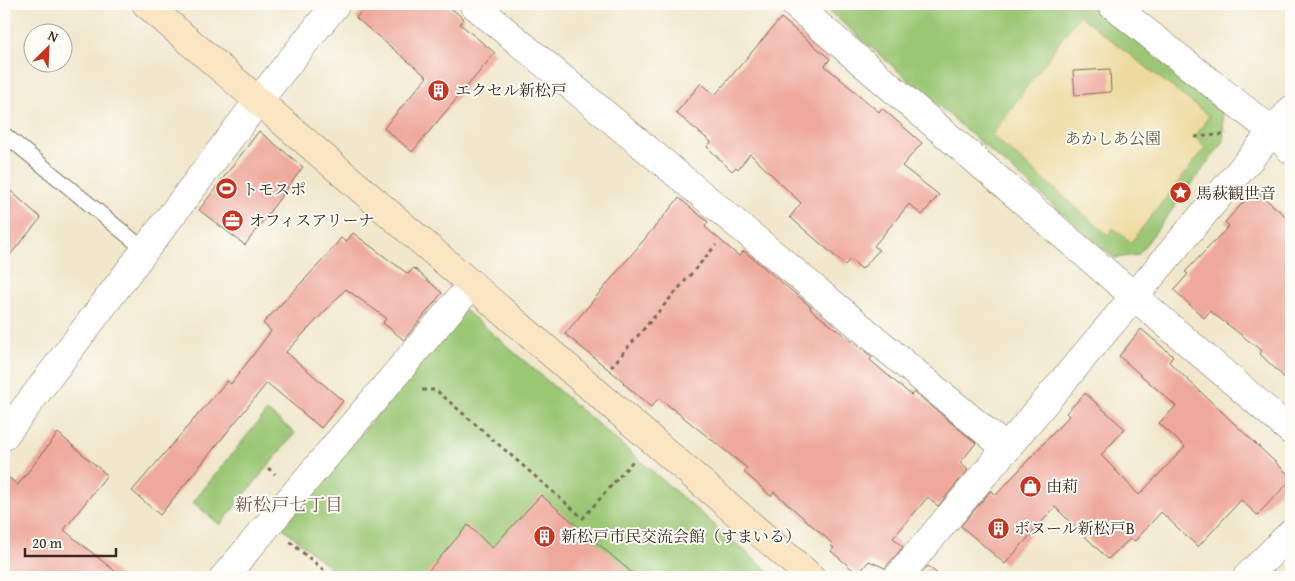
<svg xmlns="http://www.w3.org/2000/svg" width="1295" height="581" viewBox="0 0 1295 581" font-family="'Gentium Book Plus','Noto Serif JP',serif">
	<rect width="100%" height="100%" fill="#fdfcf7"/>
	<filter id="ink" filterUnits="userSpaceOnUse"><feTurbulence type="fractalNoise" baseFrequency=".02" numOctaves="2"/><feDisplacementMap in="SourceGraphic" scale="10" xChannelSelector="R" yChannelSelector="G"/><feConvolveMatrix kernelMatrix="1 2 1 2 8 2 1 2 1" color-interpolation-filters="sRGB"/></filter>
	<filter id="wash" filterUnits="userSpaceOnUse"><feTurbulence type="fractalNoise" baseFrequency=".0096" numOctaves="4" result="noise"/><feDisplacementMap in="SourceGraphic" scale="20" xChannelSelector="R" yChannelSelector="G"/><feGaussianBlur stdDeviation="1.12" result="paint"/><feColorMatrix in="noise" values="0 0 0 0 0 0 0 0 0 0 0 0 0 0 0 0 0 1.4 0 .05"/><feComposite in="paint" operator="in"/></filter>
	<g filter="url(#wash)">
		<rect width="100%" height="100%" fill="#f1e7cc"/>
		<g fill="#9bc775" stroke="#6b784a">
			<path d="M821,4h268l133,105 2,32 -86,114 -24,3z"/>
			<path d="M464,309l311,268h-434l-58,-49z"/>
			<path d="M267,411l28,22 -75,92 -27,-23z"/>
		</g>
		<path fill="#eeda9e" stroke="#94825e" d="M1079,15l130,101 -14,21 10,11 -74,94 -18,-14 -5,7 -116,-100z"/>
		<g id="blocks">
			<g fill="#efa99c">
				<path d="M367,4h79l18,15 -4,5 35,29 -83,99 -28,-24 43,-51 -71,-59z"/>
				<path d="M781,18l49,41 -5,7 54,46 3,-4 40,35 -20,23 37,29 -17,20 -13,-11 -35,42 5,4 -17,19 -12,-10 -5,6 -55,-48 11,-14 -51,-49 -12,15 -2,-2 -4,4 -25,-24 4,-5 -35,-29 25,-30 14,12z"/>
				<path d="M1110,69l1,23 -36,3 -2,-24z"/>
				<path d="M259,131l44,36 -58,78 -46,-35z"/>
				<path d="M4,185l37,33 -37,44z"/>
				<path d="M1255,190l36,31v163l-31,-30 2,-3 -52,-40 -6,7 -30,-28 14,-16 -3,-2 44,-46 -4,-4z"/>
				<path d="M679,198l29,24 -3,5 34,29 5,-5 67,56 -1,2 62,48 -2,3 41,35 3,-3 62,51 -16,20 8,7 -30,36 -10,-9 -35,41 10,9 -18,21 -16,-7 -11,13 -27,-23 3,-3 -4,-3 2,-2 -58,-51 -3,4 -27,-24 3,-4 -88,-70 -8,9 -28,-24 1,-1 -59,-48z"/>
				<path d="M353,233l55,41 6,-6 28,25 -38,47 -21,-17 3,-5 -40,-29 -60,63 57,49 -22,27 -54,-45 -107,132 -28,-24 95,-110 4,3 40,-53 -8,-8 60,-63 18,-22 5,4z"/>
				<path d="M1141,329l32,27 -4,6 122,115v3l-34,35 -16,-15 -43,47 -37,-35 -26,29 -5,-2 -22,20 -53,-52 -50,57 -44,-38 30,-36 5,5 73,-79 -3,-3 19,-20 40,36 -24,26 38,40 46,-48 -26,-24 17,-17 -57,-50z"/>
				<path d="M58,433l49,42 -43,55 58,47h-118v-103l14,11z"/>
				<path d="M541,495l96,82h-214l45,-52 24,23z"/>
				<path d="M928,566l13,11h-23z"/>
			</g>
		</g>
	</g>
	<g filter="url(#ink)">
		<use href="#blocks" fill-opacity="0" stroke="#7b6c5b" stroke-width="1"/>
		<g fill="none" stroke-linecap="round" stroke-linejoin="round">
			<defs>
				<path id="lane" d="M4,134l141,116"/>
				<g id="street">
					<path d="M473,4l534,445"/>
					<path d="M794,4l497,427"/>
					<path d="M1111,4l162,128 18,18"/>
					<path d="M4,436l254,-335 78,-97"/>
					<path d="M224,577l248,-293"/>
					<path d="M898,577l393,-467"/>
					<path d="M1247,577l44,-44"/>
				</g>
				<path id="secondary" d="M146,4l665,573"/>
			</defs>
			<use href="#lane" stroke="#7b6c5b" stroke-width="16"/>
			<use href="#street" stroke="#7b6c5b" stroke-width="29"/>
			<use href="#secondary" stroke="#7b6c5b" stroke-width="29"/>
			<g stroke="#7b6c5b" stroke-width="3" stroke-dasharray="4 4" stroke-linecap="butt">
				<path d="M1195,137l32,-3"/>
				<path d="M611,367l105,-122"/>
				<path d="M422,390h14l147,128 50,-57"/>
				<path d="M268,468l7,6"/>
				<path d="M290,542l42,35"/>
			</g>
			<use href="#lane" stroke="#fff" stroke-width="14"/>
			<use href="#street" stroke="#fff" stroke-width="28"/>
			<use href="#secondary" stroke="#fbe6c4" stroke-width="28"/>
		</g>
	</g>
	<defs>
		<symbol id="building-disc" viewBox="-11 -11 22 22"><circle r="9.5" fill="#c8321e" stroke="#fdfcf7"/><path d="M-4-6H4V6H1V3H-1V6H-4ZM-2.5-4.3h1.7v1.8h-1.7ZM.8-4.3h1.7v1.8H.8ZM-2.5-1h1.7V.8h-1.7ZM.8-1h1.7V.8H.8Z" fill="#fff"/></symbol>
		<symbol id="stadium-disc" viewBox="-11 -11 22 22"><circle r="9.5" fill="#c8321e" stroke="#fdfcf7"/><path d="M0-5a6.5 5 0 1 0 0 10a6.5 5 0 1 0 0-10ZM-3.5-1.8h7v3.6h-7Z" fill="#fff"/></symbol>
		<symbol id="sight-disc" viewBox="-11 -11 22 22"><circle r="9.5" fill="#c8321e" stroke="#fdfcf7"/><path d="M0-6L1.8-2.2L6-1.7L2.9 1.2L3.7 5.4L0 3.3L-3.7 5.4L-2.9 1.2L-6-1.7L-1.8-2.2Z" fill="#fff"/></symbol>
		<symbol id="office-disc" viewBox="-11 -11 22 22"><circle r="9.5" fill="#c8321e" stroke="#fdfcf7"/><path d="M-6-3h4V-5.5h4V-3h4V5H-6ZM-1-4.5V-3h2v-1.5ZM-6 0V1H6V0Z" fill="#fff"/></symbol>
		<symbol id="shop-disc" viewBox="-11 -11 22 22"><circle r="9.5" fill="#c8321e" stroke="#fdfcf7"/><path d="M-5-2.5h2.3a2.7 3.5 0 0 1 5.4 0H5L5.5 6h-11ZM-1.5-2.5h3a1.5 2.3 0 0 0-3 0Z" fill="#fff"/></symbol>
	</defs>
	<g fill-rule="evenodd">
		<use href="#building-disc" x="426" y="78" width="25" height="25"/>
		<use href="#stadium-disc" x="214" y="176" width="25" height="25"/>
		<use href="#sight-disc" x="1168" y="180" width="25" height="25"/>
		<use href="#office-disc" x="220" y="208" width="25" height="25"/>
		<use href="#shop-disc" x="1018" y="474" width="25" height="25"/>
		<use href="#building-disc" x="986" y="516" width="25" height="25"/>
		<use href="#building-disc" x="532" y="524" width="25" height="25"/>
	</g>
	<g text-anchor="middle" stroke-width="4" stroke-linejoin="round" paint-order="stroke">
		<g font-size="16" fill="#3b2a1e" stroke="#fdfcf7" text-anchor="start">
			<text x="455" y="96">エクセル新松戸</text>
			<text x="242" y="195">トモスポ</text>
			<text x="1196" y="199">馬萩観世音</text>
			<text x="249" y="226">オフィスアリーナ</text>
			<text x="1046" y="492">由莉</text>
			<text x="1014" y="534">ボヌール新松戸B</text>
			<text x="561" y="542">新松戸市民交流会館（すまいる）</text>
		</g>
		<g font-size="16" fill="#585938" stroke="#fdfcf7">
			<text x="1113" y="144">あかしあ公園</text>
		</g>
		<g font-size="18" fill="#7a564a" stroke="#fdfcf7">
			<text x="289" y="511">新松戸七丁目</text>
		</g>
	</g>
	<rect width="1295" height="581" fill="none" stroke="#fdfcf7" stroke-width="20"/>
	<g transform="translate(48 48) rotate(24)"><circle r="24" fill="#fdfcf7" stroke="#afa8a0"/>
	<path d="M0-4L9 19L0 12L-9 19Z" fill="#c8321e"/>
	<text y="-8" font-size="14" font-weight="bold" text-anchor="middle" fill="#3b2a1e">N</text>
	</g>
	<path d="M25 548v8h91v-8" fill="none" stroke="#3b2a1e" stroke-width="2.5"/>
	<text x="32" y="548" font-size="15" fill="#3b2a1e" stroke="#fdfcf7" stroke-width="4" paint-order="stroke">20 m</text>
</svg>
